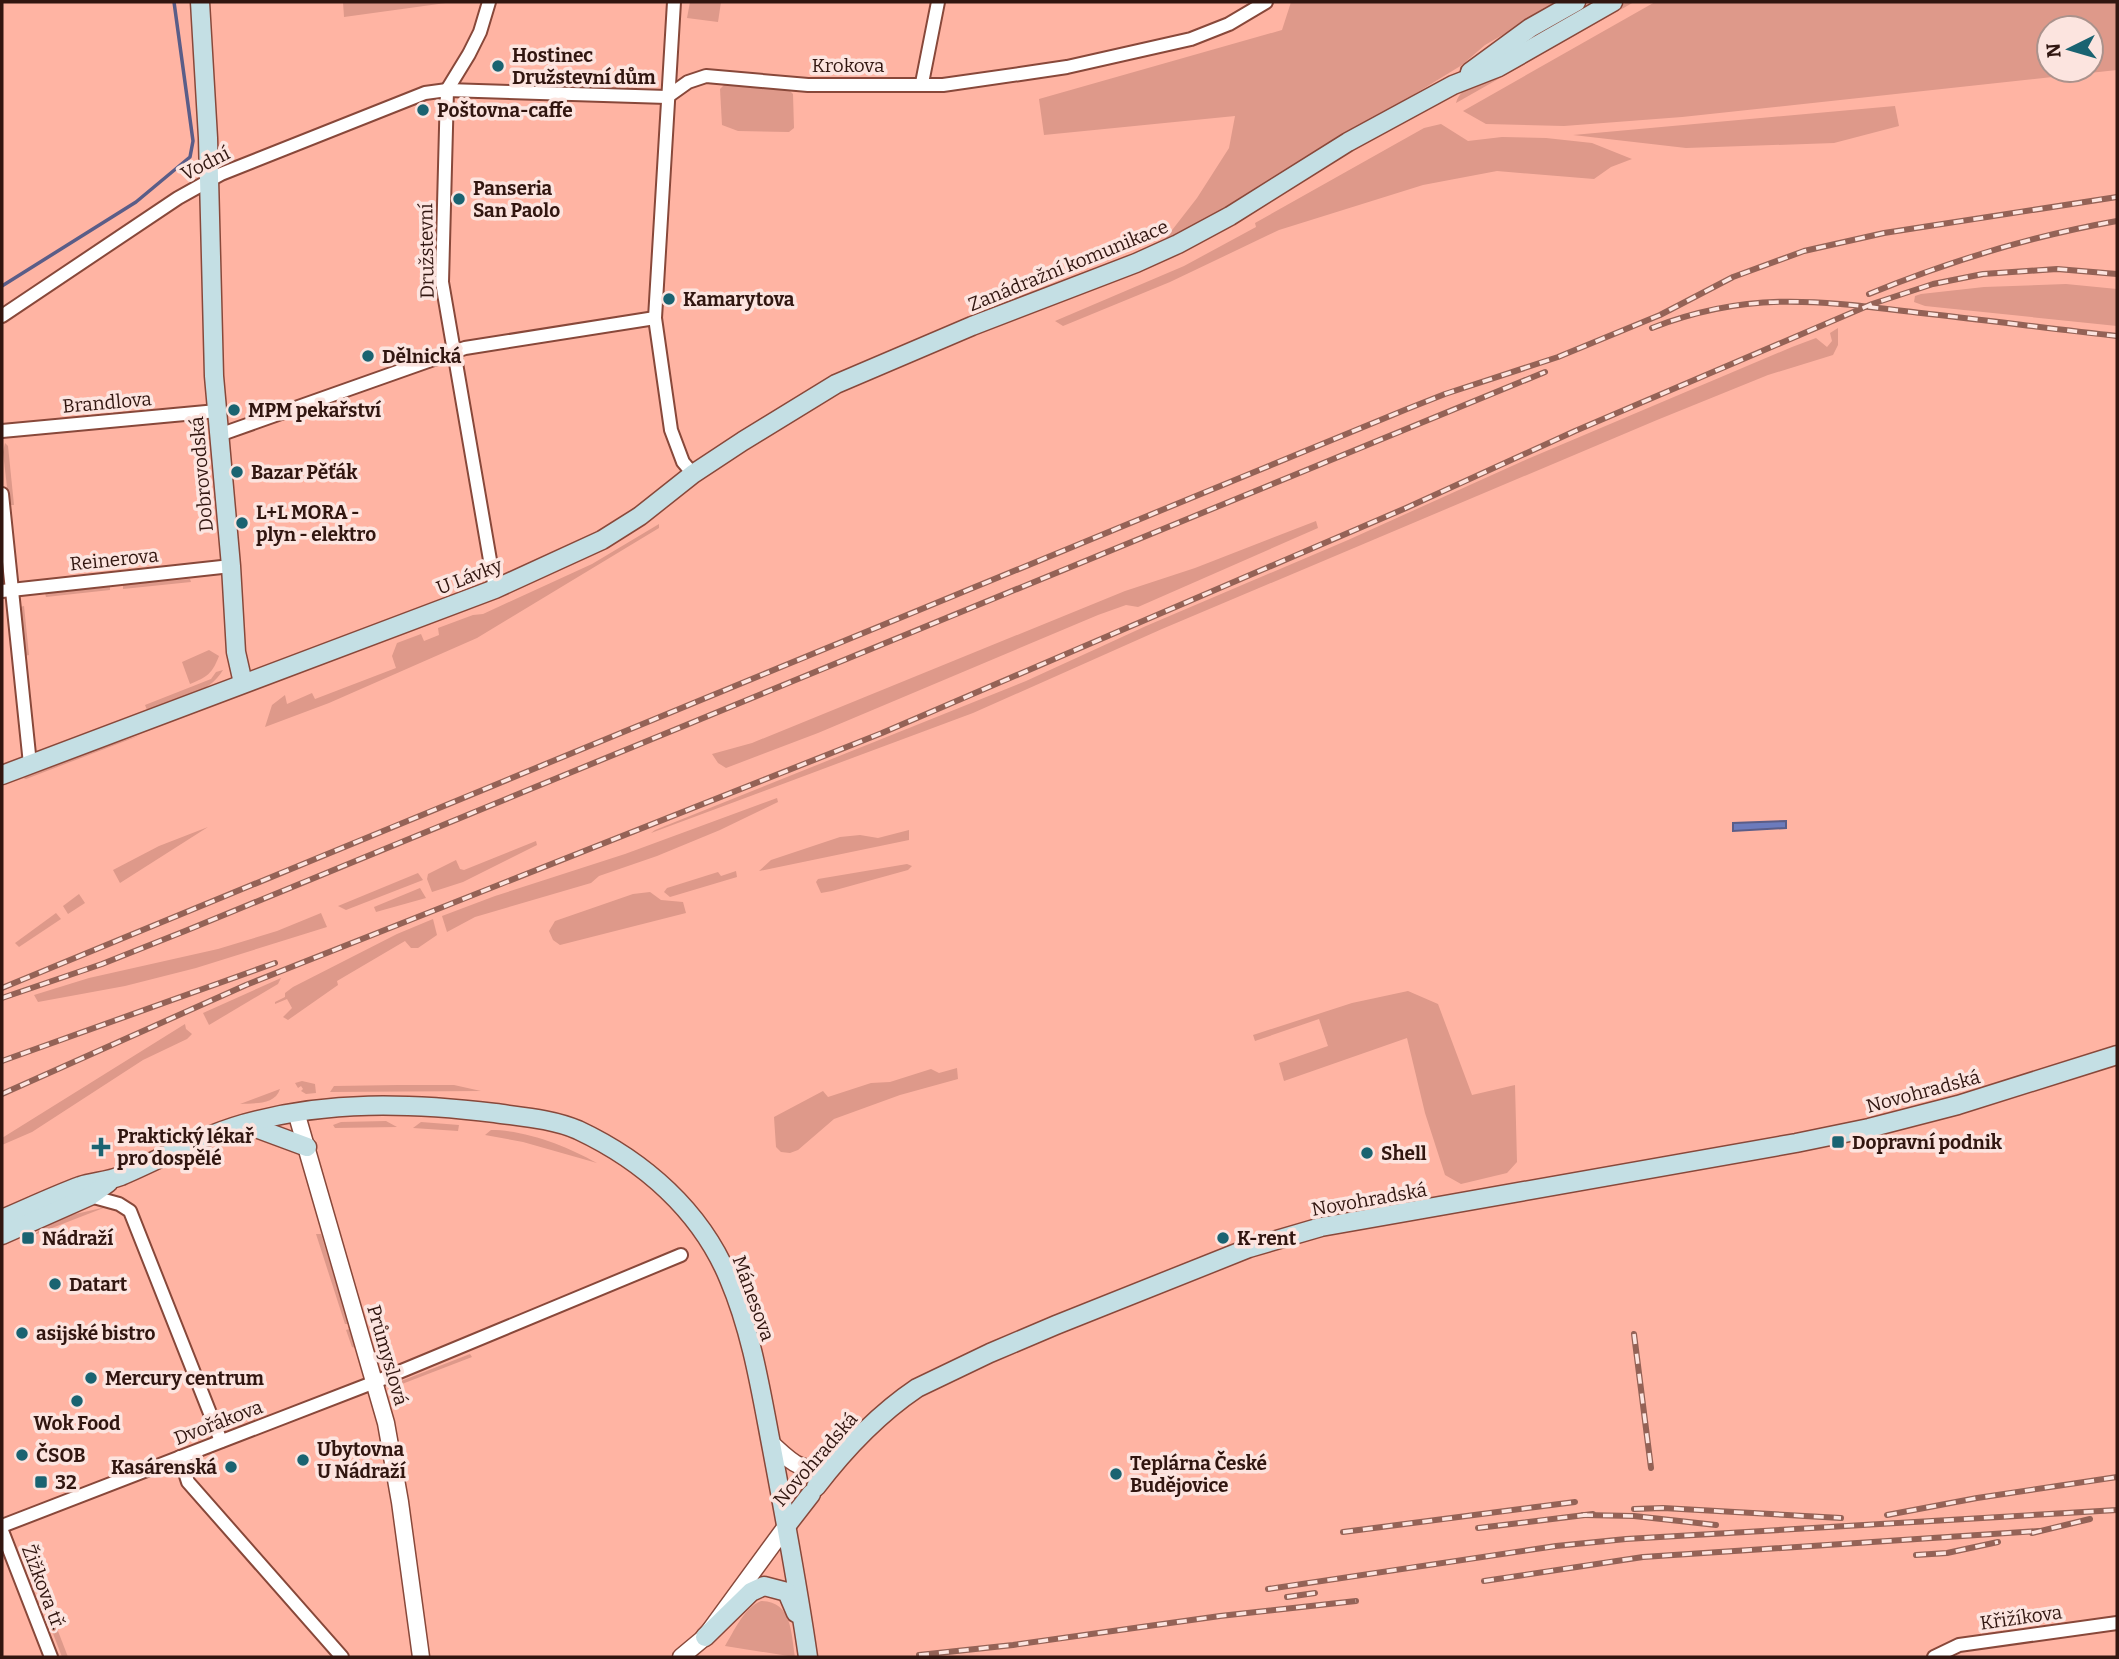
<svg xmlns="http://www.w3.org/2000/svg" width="2119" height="1659" viewBox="0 0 2119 1659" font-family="Bitter,serif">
	<rect width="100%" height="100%" fill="#ffb4a3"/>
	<g fill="#de998a" fill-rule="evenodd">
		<path d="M343,2h110l-109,15z"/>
		<path d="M690,2h31l-3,20 -31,-4z"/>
		<path d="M1291,2h269l-75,43 -23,20 -230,141 -70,37 35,-45 32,-50 6,-32 -191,19 -5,-36 243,-69z"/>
		<path d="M1627,2h7l-178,101c5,-19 32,-23 48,-30 40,-18 84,-49 123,-71z"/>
		<path d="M1655,2h462v68l-435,47 -118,9 -78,-2 -23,-13zM2049,28h42v42h-42z"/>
		<path d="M725,84l63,5 5,5 1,34 -5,4 -51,-1 -16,-6 -2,-36z"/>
		<path d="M1895,106l4,20 -65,17 -148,5 -113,-13z"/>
		<path d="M1441,124l27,17 34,-4 44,1 46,5 40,16 -21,8 -17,12 -97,-8 -74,14 -144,45 -109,52 -107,44 -8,-5 129,-55 72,-39 -1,-4 169,-95z"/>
		<path d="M2066,284l51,5v37l-192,-20 -11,-4 1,-6 6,-2 63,-7z"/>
		<path d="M1838,328v17l-5,10 -65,20 -111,45 -495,209 -189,84 -322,120 4,-3 371,-149 120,-55 202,-86 175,-79 269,-114 24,-9 11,9 5,-6 -2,-8z"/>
		<path d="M5,443l3,3 6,59h-5l-6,-53z"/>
		<path d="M1316,521l2,7 -180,79 -12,-2 -28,10 -280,118 -92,35 -8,-5 -6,-9 40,-11 373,-152 70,-23z"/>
		<path d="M659,524v4l-182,110 -148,65 -64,24 7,-22 13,-10 2,9 25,-11 3,6 81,-31 -4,-12 5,-13 24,-9 3,7 15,-6 -1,-7 35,-13 10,-1 109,-50z"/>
		<path d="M190,579l1,3 -68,7v-4z"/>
		<path d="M110,587v3l-64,7 -1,-4z"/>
		<path d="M24,606l5,49 -5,1 -4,-49z"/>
		<path d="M209,650l10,6c-7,18 -12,21 -29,28l-8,-22z"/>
		<path d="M223,670c-14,24 -49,32 -73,41l-3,-1 -2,-5 66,-26 5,-7z"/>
		<path d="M141,735l-115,44 -3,-1 80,-31z"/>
		<path d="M777,798l1,4 -58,28 -63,26 -58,20 -8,7 -116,34 -28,15 -5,-16 53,-20 130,-42z"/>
		<path d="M208,827l-88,56 -7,-13 46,-24z"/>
		<path d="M909,830v10l-150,31 12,-11 69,-23 20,-2 18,3z"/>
		<path d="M536,841l1,4 -74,37 -31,10 -5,-13 1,-5 28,-14 4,9 4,1z"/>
		<path d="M907,864l5,2 -4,4 -76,21 -11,2 -5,-11 2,-3z"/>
		<path d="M736,871l1,6 -67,20 -6,-5 3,-4 51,-16 3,4z"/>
		<path d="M418,873l5,7 -77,30 -8,-4z"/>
		<path d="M420,888l6,10 -50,14 -2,-5z"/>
		<path d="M650,892l11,8 22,2 3,11 -126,32 -7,-5 -4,-9 6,-10 78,-27z"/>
		<path d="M79,894l6,9 -17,11 -5,-8z"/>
		<path d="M56,913l5,6 -42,28 -4,-4z"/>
		<path d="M321,913l6,14 -131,41 -71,18 -87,16 -4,-7 55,-17 129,-29 59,-18z"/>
		<path d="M433,919l4,16 -19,13h-7l-6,-7 -68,40 1,4 -50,35 -5,-3 9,-9 -5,-9 -12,5v-2l10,-5v-4l8,-6 104,-53z"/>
		<path d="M281,978l-3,6 -69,41 -6,-12z"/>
		<path d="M1408,991l30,13 34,91 43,-10 2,77 -10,11 -46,11 -16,-9 -20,-62 -18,-75 -123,43 -5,-18 49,-17 -9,-27 -64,22 -2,-6 99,-32z"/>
		<path d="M185,1024l1,5 6,5 -5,5 -44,21 -111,72 -30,13v-7z"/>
		<path d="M957,1068l1,11 -58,16 -66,24 -36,31 -8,3 -9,-1 -5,-5 -2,-30 49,-26 5,6 43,-14 19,-1 41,-13 8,4z"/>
		<path d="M302,1081l13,3 1,9 -10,1 -5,-3 2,-2 -2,-3 -3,2 -3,-5z"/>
		<path d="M398,1085h56l27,6 -151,1 4,-6z"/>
		<path d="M280,1089c-5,16 -25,14 -40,15z"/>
		<path d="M386,1121l11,6 -62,1 -2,-3 8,-3z"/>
		<path d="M421,1122l38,3 -1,6 -45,-3z"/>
		<path d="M491,1130c35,0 76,16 106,33l-74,-21 -38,-7z"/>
		<path d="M106,1207l-72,28 13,-12 11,-5z"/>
		<path d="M316,1234h5l35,114 -4,-1 -6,-17 3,-1 -1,-5h-3z"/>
		<path d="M470,1354l2,3 -70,27 -1,-3z"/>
		<path d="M26,1548l42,109h-6l-41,-107z"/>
		<path d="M761,1601c31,0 30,32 34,56l-70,-11c9,-15 19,-38 36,-45z"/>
	</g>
	<path fill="#6c7bbc" stroke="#5a5d88" stroke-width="2" d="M1786,821v7l-53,3v-8z"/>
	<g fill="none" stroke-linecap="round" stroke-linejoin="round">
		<path stroke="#5a5d88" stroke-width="3.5" d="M2,286l134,-84 54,-45 3,-16 -19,-139"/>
		<defs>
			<g id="minor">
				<path d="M489,2l-9,30 -11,22 -22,36 -5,192 53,307"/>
				<path d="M674,2l-19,316 16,112 12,32 10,12"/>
				<path d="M922,83l16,-81"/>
				<path d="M2,316l176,-118 43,-24 204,-81 22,-3 220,7 21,-15 18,-6 102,9h135l77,-11 47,-7 124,-28 38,-15 37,-22"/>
				<path d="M2,431l215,-20"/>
				<path d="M219,435l246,-87 190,-30"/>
				<path d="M2,494l28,270"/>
				<path d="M2,591l229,-25"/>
				<path d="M90,1196l29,8 11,7 91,230"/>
				<path d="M180,1457l8,25 154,175"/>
				<path d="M2,1526l373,-144 306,-127"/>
				<path d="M2,1531l49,126"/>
				<path d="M1934,1657l25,-12 158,-22"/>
			</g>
			<g id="tertiary">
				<path d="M296,1112l90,311 14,79 21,155"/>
				<path d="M771,1443c23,21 29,30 61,23"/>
				<path d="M681,1657l24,-20 82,-112"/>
			</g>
			<g id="secondary">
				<path d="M200,2l8,136 6,238 17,190 5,86 7,31"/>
				<path d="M1470,72l60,-44 46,-26"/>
				<path d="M2,775l493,-186 107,-49 38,-24 53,-42 50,-33 93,-57 136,-58 164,-63 42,-19 52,-28 118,-74 105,-57 46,-18 114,-65"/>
				<path d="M245,1124l62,23"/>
				<path d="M2,1219c26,-11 51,-23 78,-33 13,-4 28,-5 41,-10 40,-17 80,-40 122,-52 84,-24 167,-21 252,-11 28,4 57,6 83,17 66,31 123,81 151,149 23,54 32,113 43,170 13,69 26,138 36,208"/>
				<path d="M2,1235l88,-39 18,-13"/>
				<path d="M816,1487c29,-38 61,-72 101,-99l73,-35 66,-28 193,-77 72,-21 475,-84 73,-15 89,-23 159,-50"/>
				<path d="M787,1525l24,-31"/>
				<path d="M705,1637l46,-45 13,-6 23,6 9,21"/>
			</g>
		</defs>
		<use href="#minor" stroke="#88483a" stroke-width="16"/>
		<use href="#tertiary" stroke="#88483a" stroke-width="19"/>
		<use href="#secondary" stroke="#88483a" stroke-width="21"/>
		<use href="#minor" stroke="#fff" stroke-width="12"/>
		<use href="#tertiary" stroke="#fff" stroke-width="16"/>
		<use href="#secondary" stroke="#c4dfe4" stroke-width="18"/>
		<defs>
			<g id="rail">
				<path d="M1869,294c81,-33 162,-58 248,-73"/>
				<path d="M1652,328c98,-38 168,-27 269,-15 65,7 131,16 196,23"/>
				<path d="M2,988l1405,-579 38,-15 113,-37 102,-42 73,-38 71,-26 80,-18 233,-36"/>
				<path d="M2,998l100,-34 83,-33 1360,-559"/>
				<path d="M2,1061l273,-98"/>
				<path d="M2,1094l244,-109 636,-252 524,-225 169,-77 297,-127 61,-20 50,-10 74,-5 60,5"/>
				<path d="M1634,1334l17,134"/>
				<path d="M1634,1509l29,-1 178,10"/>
				<path d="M1583,1515l51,1 82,9"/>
				<path d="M1887,1515l90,-17 140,-21"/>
				<path d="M1478,1528l115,-14"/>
				<path d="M1343,1532l232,-30"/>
				<path d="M2032,1533l58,-14"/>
				<path d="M1916,1555l31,-2 51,-11"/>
				<path d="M1484,1581l159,-24 396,-26"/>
				<path d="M1268,1589l288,-43 70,-7 491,-29"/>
				<path d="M1287,1597l28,-4"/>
				<path d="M919,1655l94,-10 207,-29 136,-15"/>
			</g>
		</defs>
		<use href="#rail" stroke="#946256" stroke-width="6"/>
		<use href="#rail" stroke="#fce4df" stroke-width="3.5" stroke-dasharray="10" stroke-linecap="butt"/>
	</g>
	<g fill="#1a6371" stroke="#fce4df" stroke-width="2.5">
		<circle cx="498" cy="66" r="7"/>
		<circle cx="423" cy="110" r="7"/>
		<circle cx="459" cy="199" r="7"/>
		<circle cx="669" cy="299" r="7"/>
		<circle cx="368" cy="356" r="7"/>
		<circle cx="234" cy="410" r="7"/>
		<circle cx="237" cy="472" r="7"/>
		<circle cx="242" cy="523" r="7"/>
		<rect x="1831" y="1135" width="14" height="14" rx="3.5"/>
		<path d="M97.5 1136.5h7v7h7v7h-7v7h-7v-7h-7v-7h7z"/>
		<circle cx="1367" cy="1153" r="7"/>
		<rect x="21" y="1231" width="14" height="14" rx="3.5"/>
		<circle cx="1223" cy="1238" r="7"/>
		<circle cx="55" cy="1284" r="7"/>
		<circle cx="22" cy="1333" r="7"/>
		<circle cx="91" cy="1378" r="7"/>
		<circle cx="77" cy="1401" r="7"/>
		<circle cx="22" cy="1455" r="7"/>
		<circle cx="303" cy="1460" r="7"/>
		<circle cx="231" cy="1467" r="7"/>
		<circle cx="1116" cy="1474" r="7"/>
		<rect x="34" y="1475" width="14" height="14" rx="3.5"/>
	</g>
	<g text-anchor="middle" stroke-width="7" stroke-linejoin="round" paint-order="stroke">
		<g font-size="19" font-weight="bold" fill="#311610" stroke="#fce4df" text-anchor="start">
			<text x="512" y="62">Hostinec<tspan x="512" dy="22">Družstevní dům</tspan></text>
			<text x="437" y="117">Poštovna-caffe</text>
			<text x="473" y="195">Panseria<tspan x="473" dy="22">San Paolo</tspan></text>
			<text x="683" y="306">Kamarytova</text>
			<text x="382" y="363">Dělnická</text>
			<text x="248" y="417">MPM pekařství</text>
			<text x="251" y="479">Bazar Pěťák</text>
			<text x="256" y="519">L+L MORA -<tspan x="256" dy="22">plyn - elektro</tspan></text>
			<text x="117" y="1143">Praktický lékař<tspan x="117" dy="22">pro dospělé</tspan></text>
			<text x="1852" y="1149">Dopravní podnik</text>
			<text x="1381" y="1160">Shell</text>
			<text x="42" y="1245">Nádraží</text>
			<text x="1237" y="1245">K-rent</text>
			<text x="69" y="1291">Datart</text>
			<text x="36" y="1340">asijské bistro</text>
			<text x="105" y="1385">Mercury centrum</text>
			<text x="77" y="1430" text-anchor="middle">Wok Food</text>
			<text x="317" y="1456">Ubytovna<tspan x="317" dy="22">U Nádraží</tspan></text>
			<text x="36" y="1462">ČSOB</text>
			<text x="1130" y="1470">Teplárna České<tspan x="1130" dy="22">Budějovice</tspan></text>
			<text x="217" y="1474" text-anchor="end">Kasárenská</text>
			<text x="55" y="1489">32</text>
		</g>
		<g font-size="19" fill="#311610" stroke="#fce4df">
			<text x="848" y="72">Krokova</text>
			<text transform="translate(205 163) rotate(-27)" y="7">Vodní</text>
			<text transform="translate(426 251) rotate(-91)" y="7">Družstevní</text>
			<text transform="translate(1068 265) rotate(-22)" y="7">Zanádražní komunikace</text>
			<text transform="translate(107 402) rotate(-5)" y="7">Brandlova</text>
			<text transform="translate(201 474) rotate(-95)" y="7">Dobrovodská</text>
			<text transform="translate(114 559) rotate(-6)" y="7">Reinerova</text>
			<text transform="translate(469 576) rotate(-21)" y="7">U Lávky</text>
			<text transform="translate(1923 1091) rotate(-15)" y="7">Novohradská</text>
			<text transform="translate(1369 1199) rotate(-10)" y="7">Novohradská</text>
			<text transform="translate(754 1298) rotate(70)" y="7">Mánesova</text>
			<text transform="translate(388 1355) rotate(74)" y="7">Průmyslová</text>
			<text transform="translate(218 1422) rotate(-21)" y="7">Dvořákova</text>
			<text transform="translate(815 1459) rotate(-49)" y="7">Novohradská</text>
			<text transform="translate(44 1587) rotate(69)" y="7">Žižkova tř.</text>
			<text transform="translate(2021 1617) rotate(-8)" y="7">Křižíkova</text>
		</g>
	</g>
	<rect width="2119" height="1659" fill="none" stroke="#311610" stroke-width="7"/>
	<g transform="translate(2070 49) rotate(265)"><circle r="33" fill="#fce4df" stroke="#ab928c" stroke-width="2"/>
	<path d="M0-5L12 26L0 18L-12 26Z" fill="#1a6371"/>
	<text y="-10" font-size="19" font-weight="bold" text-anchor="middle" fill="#311610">N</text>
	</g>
</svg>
